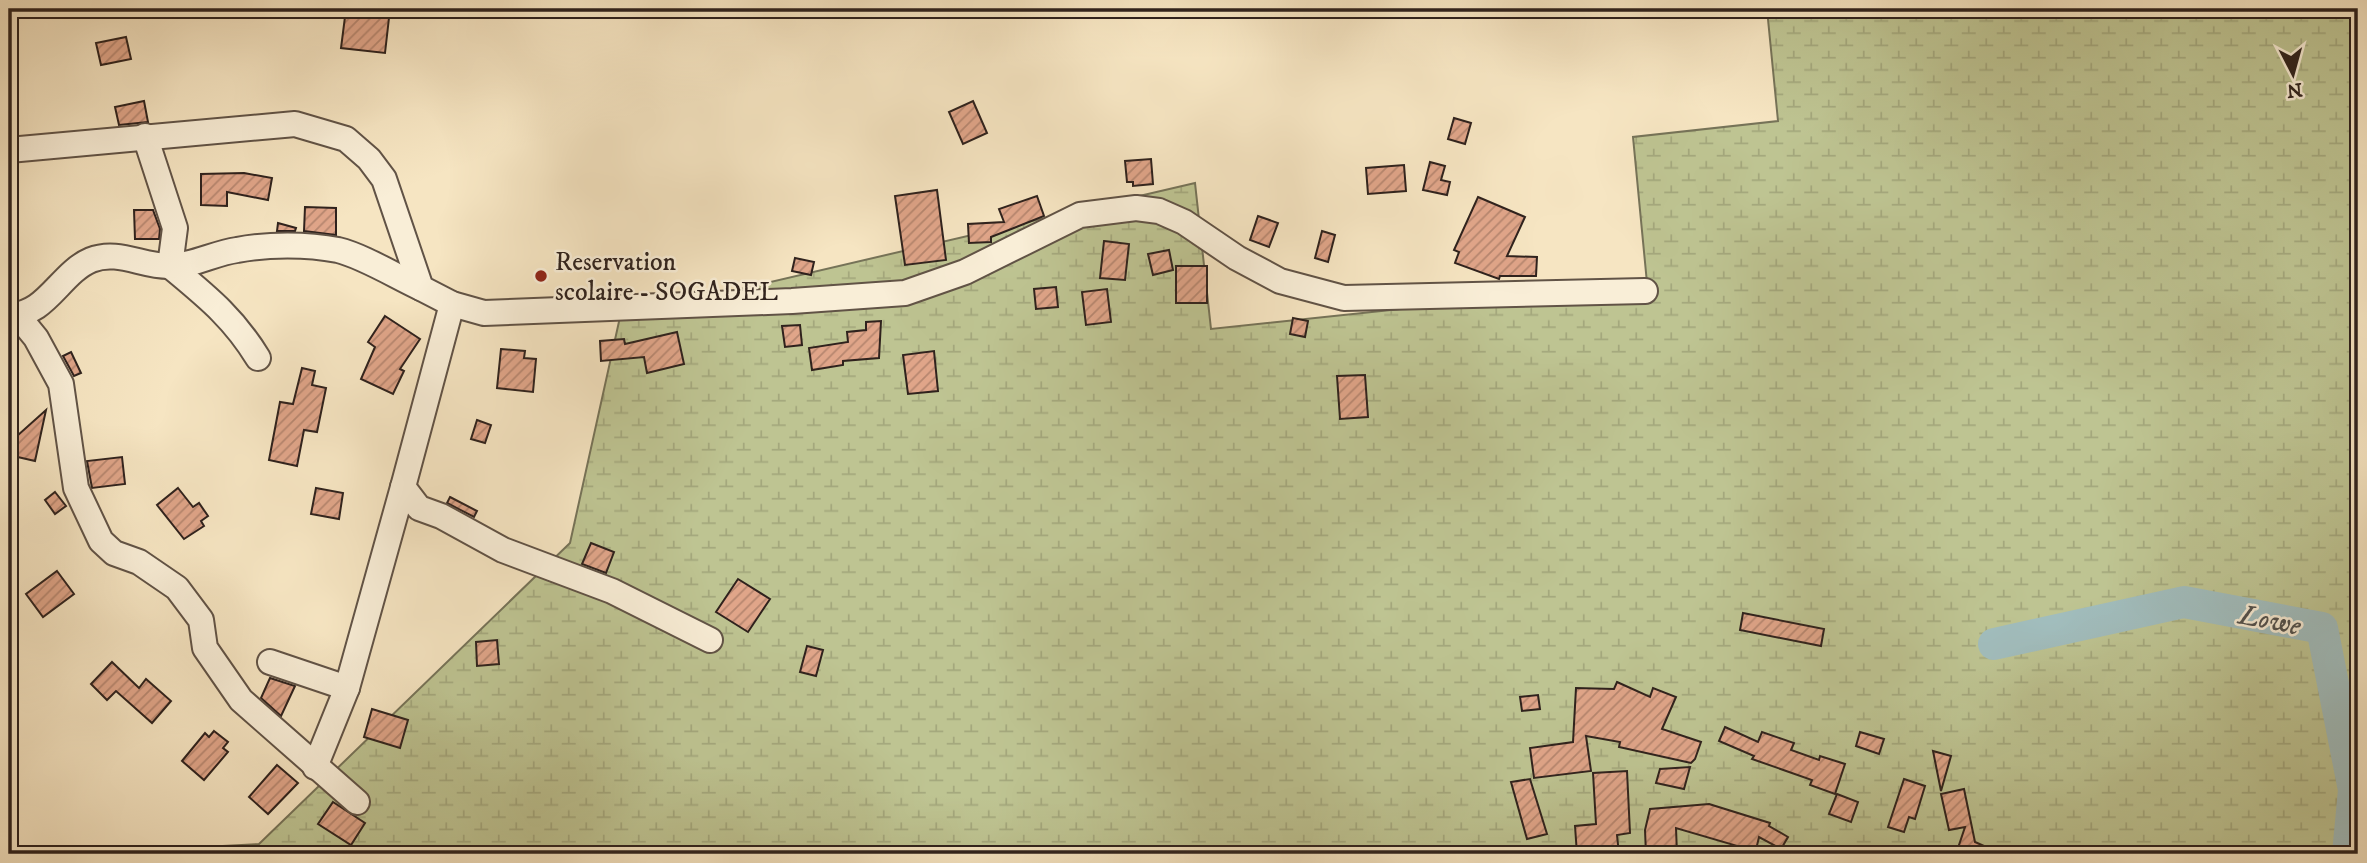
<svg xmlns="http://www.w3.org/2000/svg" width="2367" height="863" viewBox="0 0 2367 863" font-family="'IM FELL DW Pica',serif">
	<defs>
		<pattern id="wetland-marsh" width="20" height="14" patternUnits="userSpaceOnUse" patternTransform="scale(1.75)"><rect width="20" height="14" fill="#bec492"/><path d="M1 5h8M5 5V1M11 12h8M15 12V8" fill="none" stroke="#a4a87d"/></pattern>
		<pattern id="building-hatch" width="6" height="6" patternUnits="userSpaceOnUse" patternTransform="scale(1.75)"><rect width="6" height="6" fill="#e0a589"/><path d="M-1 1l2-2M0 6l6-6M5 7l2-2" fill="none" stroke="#b6866f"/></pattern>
	</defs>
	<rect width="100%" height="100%" fill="#f6e5c2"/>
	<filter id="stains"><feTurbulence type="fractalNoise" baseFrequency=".00286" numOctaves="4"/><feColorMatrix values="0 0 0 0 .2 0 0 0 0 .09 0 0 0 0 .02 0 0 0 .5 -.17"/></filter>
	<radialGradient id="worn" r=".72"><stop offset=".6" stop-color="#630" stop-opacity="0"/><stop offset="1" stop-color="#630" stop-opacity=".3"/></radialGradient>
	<path fill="url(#wetland-marsh)" stroke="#767358" stroke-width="2" d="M1767,9h591v845h-2289l190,-10 311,-301 50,-226 575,-134 16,146 436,-46 -14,-146 145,-16z"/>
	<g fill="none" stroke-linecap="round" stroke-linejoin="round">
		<path stroke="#a1bdbd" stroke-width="32" d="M1994,644l190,-42 138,26 32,162 -6,64"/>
	</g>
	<g fill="url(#building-hatch)" stroke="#2f221d" stroke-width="2">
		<path d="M346,9h44l-5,44 -44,-5z"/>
		<path d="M126,37l5,22 -30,6 -5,-22z"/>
		<path d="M144,101l4,21 -29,3 -4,-18z"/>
		<path d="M973,101l14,32 -24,11 -14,-32z"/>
		<path d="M1454,118l17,5 -6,21 -17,-5z"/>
		<path d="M1151,159l2,25 -20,2v-4h-6l-2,-21z"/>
		<path d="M1430,162l15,4 -4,14 9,2 -3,13 -24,-5z"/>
		<path d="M1404,165l2,26 -38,3 -2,-26z"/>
		<path d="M244,173l28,5 -4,22 -41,-8v14l-26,-1v-31z"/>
		<path d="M937,190l9,70 -41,5 -10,-69z"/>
		<path d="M1037,196l7,20 -53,21v5l-22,1 -1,-19 36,-2 -5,-13z"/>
		<path d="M1478,197l47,20 -18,39 30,1 -1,19h-36l-1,3 -44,-16 4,-11 -5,-2z"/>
		<path d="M305,207l31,1v27l-32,-4z"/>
		<path d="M134,210h19l7,19 -1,10h-24z"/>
		<path d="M1258,216l20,7 -9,24 -19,-7z"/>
		<path d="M278,223l18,5 -1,3h-18z"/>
		<path d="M1322,231l13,4 -7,27 -13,-4z"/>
		<path d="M1104,241l25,3 -4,36 -25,-2z"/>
		<path d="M1169,250l4,20 -20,5 -5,-21z"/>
		<path d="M795,258l19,4 -3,13 -19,-4z"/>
		<rect x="1176" y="266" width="31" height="37"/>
		<path d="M1056,287l2,20 -22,2 -2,-20z"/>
		<path d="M1107,289l4,33 -25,3 -4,-33z"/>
		<path d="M385,316l35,23 -20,30 4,2 -11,23 -32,-15 14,-32 -7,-5z"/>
		<path d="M1293,318l15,3 -3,16 -15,-3z"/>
		<path d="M881,321l-2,37 -36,3v4l-31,5 -3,-22 39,-6 -1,-10 19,-2v-8z"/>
		<path d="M800,325l2,20 -17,2 -3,-21z"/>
		<path d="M677,332l7,32 -37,9 -3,-16 -43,4 -1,-20 24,-2 1,5z"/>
		<path d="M501,349l24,2 -1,7 12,1 -3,33 -36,-4z"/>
		<path d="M934,351l4,40 -30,3 -5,-39z"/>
		<path d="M71,352l10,21 -7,3 -11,-20z"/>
		<path d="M302,368l13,3 -3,14 14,3 -9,44 -13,-2 -7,36 -28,-6 11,-58 13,2z"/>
		<path d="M1365,375l3,42 -28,2 -3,-43z"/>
		<path d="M46,410l-11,51 -26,-6 5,-19h3z"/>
		<path d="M477,420l14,5 -6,18 -14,-4z"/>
		<path d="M122,457l3,27 -33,4 -5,-27z"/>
		<path d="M178,488l15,19 6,-4 9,13 -7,5 3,5 -20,13 -27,-34z"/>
		<path d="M316,488l27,5 -4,26 -28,-5z"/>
		<path d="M55,492l11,14 -11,8 -10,-14z"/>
		<path d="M450,497l27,14 -3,6 -27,-14z"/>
		<path d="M591,543l23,9 -8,21 -24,-9z"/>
		<path d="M57,571l17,23 -31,23 -17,-23z"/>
		<path d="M738,579l32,20 -22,33 -32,-20z"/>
		<path d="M1743,613l81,16 -3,17 -81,-16z"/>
		<path d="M497,640l2,24 -22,2 -1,-24z"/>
		<path d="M807,646l16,4 -7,26 -16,-4z"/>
		<path d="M112,662l27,26 7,-9 25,22 -19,22 -36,-32 -9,9 -16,-16z"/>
		<path d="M270,678l25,8 -14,30 -20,-18z"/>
		<path d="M1617,682l33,15 3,-9 23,9 -14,32 39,13 -6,17 -4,4 -72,-16 1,-5 -34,-6 5,35 -57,7 -4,-30 43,-6 3,-54 38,1z"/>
		<path d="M1538,695l2,14 -18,2 -2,-14z"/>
		<path d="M372,709l36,11 -8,28 -36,-11z"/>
		<path d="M1725,727l33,15 4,-10 32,11 -3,7 28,10 1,-4 25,8 -10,30 -25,-9 2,-5 -60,-21 2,-3 -35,-15z"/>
		<path d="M214,731l14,11 -5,6 5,4 -24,28 -22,-19 23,-28 4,4z"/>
		<path d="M1860,732l24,7 -5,15 -23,-8z"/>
		<path d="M1933,751l18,5 -10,35z"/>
		<path d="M277,765l21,18 -30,31 -19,-17z"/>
		<path d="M1690,767l-6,22 -28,-6 4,-14z"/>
		<path d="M1627,771l3,62 -13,2 2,19h-42l-2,-28 21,-2 -3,-51z"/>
		<path d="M1530,779l17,55 -20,5 -16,-57z"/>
		<path d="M1904,779l21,7 -10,33 -6,-2 -5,15 -16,-5z"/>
		<path d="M1964,789l11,53 27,12h-46l9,-27 -16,3 -8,-36z"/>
		<path d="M1837,794l21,8 -7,20 -22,-8z"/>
		<path d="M333,802l32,21 -14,22 -33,-21z"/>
		<path d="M1709,804l61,19 -1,3 19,11 -7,12 -22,-12 -4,17h-4l-12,-3 2,-4 -65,-19 1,26h-31l-1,-24 5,-21z"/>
	</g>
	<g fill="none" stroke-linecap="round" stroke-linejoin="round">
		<defs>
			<g id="minor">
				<path d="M145,136l30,92 -5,38c36,30 63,51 88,92"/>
				<path d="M9,150l286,-26 51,15 23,20 15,20 37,109 31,16 32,9 308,-12 113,-8 60,-21 115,-57 56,-7 23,3 25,11 53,36 43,23 64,17 301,-7"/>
				<path d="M452,304l-49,183 16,21 22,8 62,34 109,41 98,49"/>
				<path d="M9,315c37,1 51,-42 82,-55 27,-11 52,7 79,6 22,0 45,-13 67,-16 31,-6 70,-6 101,0 25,6 59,27 83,38"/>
				<path d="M18,316l18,22 25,46 15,104 25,53 13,12 25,9 38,26 24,32 4,28 36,52 116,102"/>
				<path d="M270,662l77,26"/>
				<path d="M315,767l32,-79 56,-201"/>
			</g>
		</defs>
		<use href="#minor" stroke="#615346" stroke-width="28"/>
		<use href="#minor" stroke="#f9eed7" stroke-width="24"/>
	</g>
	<circle fill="#8f2418" stroke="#f9eed7" stroke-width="2.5" cx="541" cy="276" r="7"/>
	<g text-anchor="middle" stroke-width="5" stroke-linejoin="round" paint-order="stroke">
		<g font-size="26" fill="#2f221d" stroke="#f9eed7" text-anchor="start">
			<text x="555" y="270">Reservation<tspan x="555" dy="30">scolaire - SOGADEL</tspan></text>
		</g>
		<g font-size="28" font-style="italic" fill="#51504d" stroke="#f9eed7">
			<text transform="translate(2270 619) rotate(11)" y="10">Lowe</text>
		</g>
	</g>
	<rect width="2367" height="863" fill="none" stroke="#f6e5c2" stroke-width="35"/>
	<rect x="10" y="10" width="2346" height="842" fill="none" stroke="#2f221d" stroke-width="3.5"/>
	<rect x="18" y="18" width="2332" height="828" fill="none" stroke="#2f221d" stroke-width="2"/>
	<g transform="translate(2293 74) rotate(174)" stroke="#f9eed7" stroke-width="5" paint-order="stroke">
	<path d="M0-5L12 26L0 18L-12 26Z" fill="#2f221d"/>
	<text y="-10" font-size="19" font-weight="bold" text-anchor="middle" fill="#2f221d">N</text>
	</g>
	<rect width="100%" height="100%" filter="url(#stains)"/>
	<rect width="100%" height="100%" fill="url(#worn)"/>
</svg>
